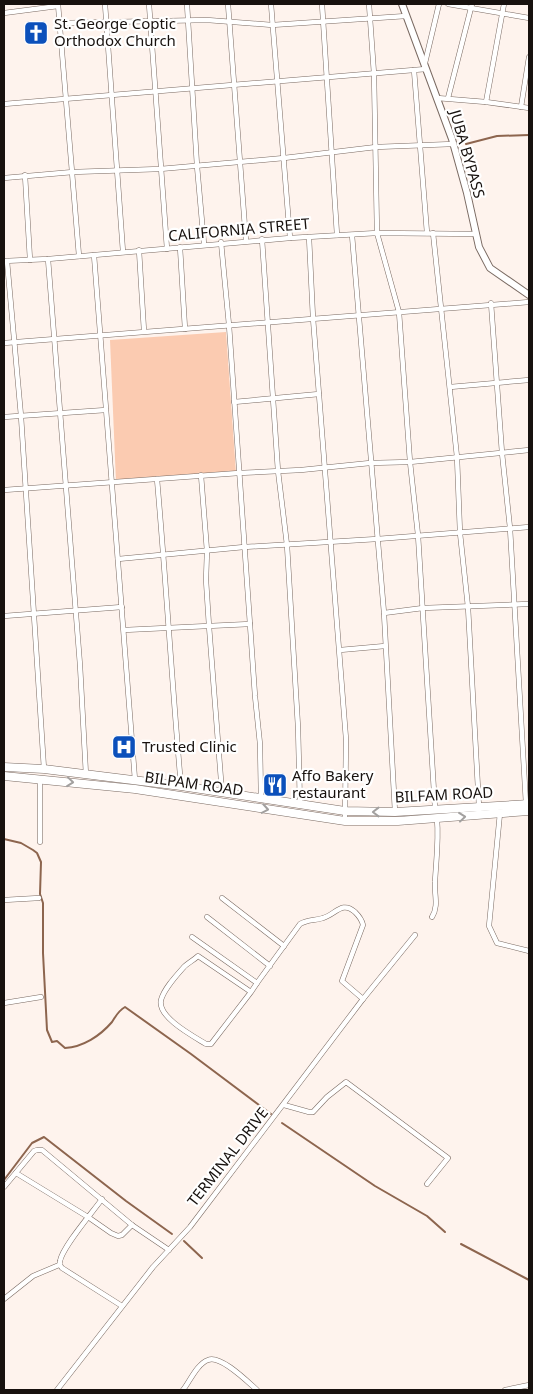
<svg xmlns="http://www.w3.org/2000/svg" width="533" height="1394" viewBox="0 0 533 1394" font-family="'Noto Sans',sans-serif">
	<rect width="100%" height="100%" fill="#fef3ed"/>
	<path fill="#fbcbb1" d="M226,332l10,141 -120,9 -6,-142z"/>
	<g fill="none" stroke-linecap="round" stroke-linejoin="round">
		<g stroke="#8d654e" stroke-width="2">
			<path d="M466,144l31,-8 32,-1"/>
			<path d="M4,839l17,4 12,7 4,3 4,9 -1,32 3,9v50l4,77 5,12 5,-1 8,7c18,-1 35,-12 47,-26 4,-6 6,-11 13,-15l66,47 80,60"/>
			<path d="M282,1123l93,63 52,30 18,16"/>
			<path d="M4,1180l28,-37 12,-6 82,64 46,33"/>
			<path d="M184,1241l18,17"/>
			<path d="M461,1244l68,36"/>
		</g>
		<defs>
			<g id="street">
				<path d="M58,4l21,252"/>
				<path d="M105,4l18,248"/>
				<path d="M149,4l18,245"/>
				<path d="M187,4l10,162 7,78"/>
				<path d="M228,4l18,237"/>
				<path d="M271,4l19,234"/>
				<path d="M322,4l15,231"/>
				<path d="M369,4l5,70 3,159 22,79 11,150 8,73 17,273"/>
				<path d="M448,4l81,14"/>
				<path d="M4,13l54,-7"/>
				<path d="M60,23l147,-3 65,5 134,-9"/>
				<path d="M425,63l14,-59"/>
				<path d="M414,70l13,163"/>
				<path d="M437,98l49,4 43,6"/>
				<path d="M448,98l24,-94"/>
				<path d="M486,102l18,-98"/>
				<path d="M4,104l422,-35"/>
				<path d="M521,107l8,-50"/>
				<path d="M25,175l5,85"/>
				<path d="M4,178l69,-6 87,-3 124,-11 92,-11 77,-3"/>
				<path d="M433,233l24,224 3,76 8,74 11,200"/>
				<path d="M352,235l32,378 11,199"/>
				<path d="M309,237l4,81 33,421 -1,82"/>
				<path d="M262,239l16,232 9,74 11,182 2,78"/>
				<path d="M221,242l8,83 26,371 5,48 1,55"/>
				<path d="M180,247l5,82"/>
				<path d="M139,250l5,81"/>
				<path d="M94,255l41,525"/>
				<path d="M48,259l32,406 6,110"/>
				<path d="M4,261l44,-2 242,-21 87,-5 99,1"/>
				<path d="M7,261l14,155 23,353"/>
				<path d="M491,303l11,150 8,75 16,276"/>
				<path d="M4,343l525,-41"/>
				<path d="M450,387l79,-7"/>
				<path d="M234,402l85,-8"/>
				<path d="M4,417l102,-7"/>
				<path d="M201,475l6,76 -1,29 3,46 13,167"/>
				<path d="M157,479c9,102 15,205 24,307"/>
				<path d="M4,490l235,-17 62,-3 69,-7 40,-1 119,-12"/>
				<path d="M118,559l126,-12 133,-8 152,-12"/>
				<path d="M384,613l39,-5 106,-4"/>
				<path d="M4,616l118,-9"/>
				<path d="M124,630l126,-6"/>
				<path d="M340,650l45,-4"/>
				<path d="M500,813l-11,113 8,17 32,8"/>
				<path d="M40,842v-63"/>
				<path d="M222,898l62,48"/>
				<path d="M4,900l35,-2"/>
				<path d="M207,917l63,49"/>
				<path d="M432,917c7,-11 2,-23 3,-35 1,-21 4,-41 2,-63"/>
				<path d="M192,937l65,46"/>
				<path d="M251,992l-53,-36c-5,5 -11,7 -15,12 -8,9 -19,21 -22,32 -4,17 32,36 45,44h5l40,-52 6,-9 43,-59c8,-5 14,-3 23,-6 12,-3 19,-18 32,-6 4,4 7,8 8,13l-21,56 21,18"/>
				<path d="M4,1003l37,-6"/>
				<path d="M284,1105l25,7h4l14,-15 19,-15 102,76 -21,26"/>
				<path d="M16,1173l72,44 23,16 7,3 4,-1 10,-10"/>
				<path d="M4,1187l30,-36 3,-1h5l90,75 37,25"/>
				<path d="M102,1199c-10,14 -39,47 -42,62 -1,4 0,4 2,7l60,38"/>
				<path d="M4,1299l29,-23 26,-11"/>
				<path d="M57,1390l96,-123 37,-40 173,-228 52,-64"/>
				<path d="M183,1390c7,-9 14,-26 25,-30 12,-6 40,22 49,30"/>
				<path d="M505,1390l24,-5"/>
			</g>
			<path id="secondary" d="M402,4l50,135 15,54 12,54 11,21 39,27"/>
			<g id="primary">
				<path d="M4,767l40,2 137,17 164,25 50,1 134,-8"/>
				<path d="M4,776l131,13 210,32h53l131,-10"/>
			</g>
		</defs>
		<use href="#street" stroke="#7a6a62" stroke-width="5.5"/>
		<use href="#secondary" stroke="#7a6a62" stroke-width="8"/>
		<use href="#primary" stroke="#7a6a62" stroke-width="9"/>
		<use href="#street" stroke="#fff" stroke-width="4.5"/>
		<use href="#secondary" stroke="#fff" stroke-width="6"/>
		<use href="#primary" stroke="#fff" stroke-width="8"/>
	</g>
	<defs><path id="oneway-chevron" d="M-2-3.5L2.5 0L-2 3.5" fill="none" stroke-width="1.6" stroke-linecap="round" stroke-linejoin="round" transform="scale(1.25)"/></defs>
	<g stroke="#a2a09f">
		<use href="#oneway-chevron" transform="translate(70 782) rotate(6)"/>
		<use href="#oneway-chevron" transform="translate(265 809) rotate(10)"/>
		<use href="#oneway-chevron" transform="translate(376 812) rotate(180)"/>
		<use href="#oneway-chevron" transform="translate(462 817) rotate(-6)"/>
	</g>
	<defs>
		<symbol id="church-square" viewBox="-11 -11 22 22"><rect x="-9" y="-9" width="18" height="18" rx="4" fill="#0c50bb" stroke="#fff"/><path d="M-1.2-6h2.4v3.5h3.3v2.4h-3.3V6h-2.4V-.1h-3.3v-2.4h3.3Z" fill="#fff"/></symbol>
		<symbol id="hospital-square" viewBox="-11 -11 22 22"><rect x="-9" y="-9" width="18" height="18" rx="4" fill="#0c50bb" stroke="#fff"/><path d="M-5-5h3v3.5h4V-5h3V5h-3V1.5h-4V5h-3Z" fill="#fff"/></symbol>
		<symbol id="restaurant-square" viewBox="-11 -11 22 22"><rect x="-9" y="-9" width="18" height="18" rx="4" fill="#0c50bb" stroke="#fff"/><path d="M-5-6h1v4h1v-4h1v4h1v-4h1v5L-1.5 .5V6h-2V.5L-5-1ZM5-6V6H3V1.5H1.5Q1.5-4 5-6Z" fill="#fff"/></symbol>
	</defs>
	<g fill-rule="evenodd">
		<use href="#church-square" x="22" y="19" width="28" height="28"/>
		<use href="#hospital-square" x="110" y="733" width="28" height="28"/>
		<use href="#restaurant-square" x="261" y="771" width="28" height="28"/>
	</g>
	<g text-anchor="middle" stroke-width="4.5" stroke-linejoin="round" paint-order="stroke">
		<g font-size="15" fill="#17110e" stroke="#fff" text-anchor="start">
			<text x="54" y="29">St. George Coptic<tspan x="54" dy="17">Orthodox Church</tspan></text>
			<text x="142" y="752">Trusted Clinic</text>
			<text x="292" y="781">Affo Bakery<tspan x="292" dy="17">restaurant</tspan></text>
		</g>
		<g font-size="15" fill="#17110e" stroke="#fff">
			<text transform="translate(467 154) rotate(74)" y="5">JUBA BYPASS</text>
			<text transform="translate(239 230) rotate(-5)" y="5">CALIFORNIA STREET</text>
			<text transform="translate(194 784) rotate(8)" y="5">BILPAM ROAD</text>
			<text transform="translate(444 795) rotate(-3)" y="5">BILFAM ROAD</text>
			<text transform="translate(228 1157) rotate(-52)" y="5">TERMINAL DRIVE</text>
		</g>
	</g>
	<rect width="533" height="1394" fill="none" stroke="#17110e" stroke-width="10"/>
</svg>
